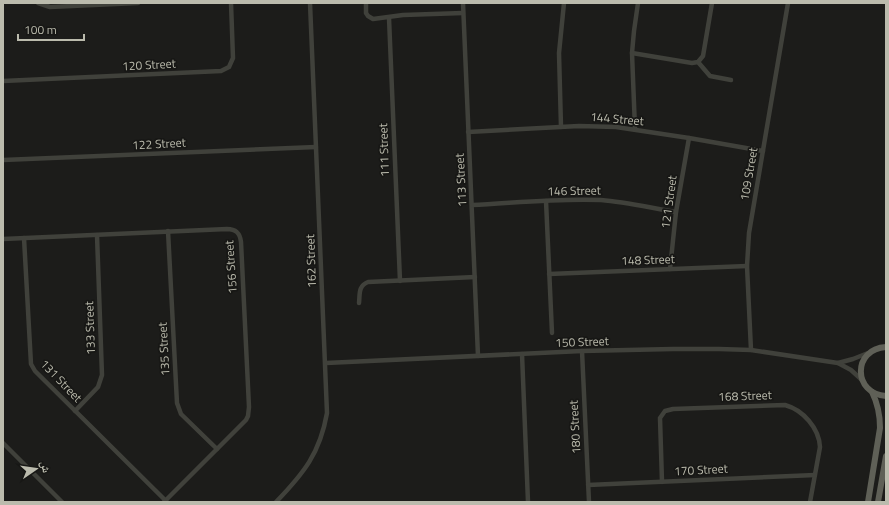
<svg xmlns="http://www.w3.org/2000/svg" width="889" height="505" viewBox="0 0 889 505" font-family="'Titillium Web','Noto Naskh Arabic',sans-serif">
	<rect width="100%" height="100%" fill="#1c1c1a"/>
	<g fill="none" stroke-linecap="round" stroke-linejoin="round">
		<g stroke="#40413b" stroke-width="4.5">
			<path d="M38,3l12,4 88,-4"/>
			<path d="M366,3v10l2,3 5,3 30,-4 60,-2"/>
			<path d="M463,3l15,353"/>
			<path d="M389,18l11,263"/>
			<path d="M632,53l60,10 6,-1 5,-6 9,-53"/>
			<path d="M698,62l12,14 21,4"/>
			<path d="M3,81l218,-10 8,-4 4,-9 -2,-55"/>
			<path d="M561,127l-2,-74 5,-50"/>
			<path d="M635,129l-3,-76 2,-22 4,-28"/>
			<path d="M468,132l111,-6 37,1 73,11 74,13"/>
			<path d="M3,160l313,-13"/>
			<path d="M546,201l6,132"/>
			<path d="M472,205c42,-2 86,-7 129,-5 25,2 50,8 75,12"/>
			<path d="M168,231l9,172 4,11 36,35"/>
			<path d="M24,238l7,126 4,7 131,130"/>
			<path d="M3,239l224,-10c9,0 13,4 14,13l8,165 -1,9 -2,4 -82,82"/>
			<path d="M670,269l6,-57 13,-74"/>
			<path d="M549,274l198,-8"/>
			<path d="M359,303c1,-9 -1,-17 9,-21l107,-5"/>
			<path d="M751,350l-4,-84 2,-33 39,-230"/>
			<path d="M582,351l7,151"/>
			<path d="M522,354l6,148"/>
			<path d="M326,363l256,-12 91,-2h46l32,1 87,13 13,7 11,10"/>
			<path d="M838,363l15,-4 15,-6"/>
			<path d="M75,411l23,-24 4,-12 -5,-140"/>
			<path d="M3,443l59,59"/>
			<path d="M662,482l-2,-64 5,-7 8,-2 112,-4c18,5 34,23 35,42l-10,55"/>
			<path d="M588,485l227,-10"/>
			<path d="M276,502c28,-29 44,-49 51,-89l-17,-410"/>
		</g>
		<g stroke="#5f6057" stroke-width="6">
			<path d="M886,347c-34,2 -33,47 0,49"/>
			<path d="M868,502l12,-74c0,-13 -2,-24 -8,-36"/>
			<path d="M878,502l8,-46"/>
		</g>
	</g>
	<g text-anchor="middle" stroke-width="3.5" stroke-linejoin="round" paint-order="stroke">
		<g font-size="12" fill="#bbbbad" stroke="#171715">
			<text transform="translate(149 65) rotate(-3)" y="4">120 Street</text>
			<text transform="translate(617 119) rotate(5)" y="4">144 Street</text>
			<text transform="translate(159 144) rotate(-3)" y="4">122 Street</text>
			<text transform="translate(384 150) rotate(-92)" y="4">111 Street</text>
			<text transform="translate(749 174) rotate(-80)" y="4">109 Street</text>
			<text transform="translate(461 180) rotate(-93)" y="4">113 Street</text>
			<text transform="translate(574 191) rotate(-1)" y="4">146 Street</text>
			<text transform="translate(669 202) rotate(-82)" y="4">121 Street</text>
			<text transform="translate(648 260) rotate(-2)" y="4">148 Street</text>
			<text transform="translate(311 261) rotate(-92)" y="4">162 Street</text>
			<text transform="translate(231 267) rotate(-94)" y="4">156 Street</text>
			<text transform="translate(90 328) rotate(-92)" y="4">133 Street</text>
			<text transform="translate(582 342) rotate(-2)" y="4">150 Street</text>
			<text transform="translate(164 349) rotate(-93)" y="4">135 Street</text>
			<text transform="translate(61 381) rotate(46)" y="4">131 Street</text>
			<text transform="translate(745 396) rotate(-2)" y="4">168 Street</text>
			<text transform="translate(575 427) rotate(-93)" y="4">180 Street</text>
			<text transform="translate(701 470) rotate(-3)" y="4">170 Street</text>
		</g>
	</g>
	<rect width="889" height="505" fill="none" stroke="#bbbbad" stroke-width="8"/>
	<g transform="translate(36 469) rotate(77)" stroke="#171715" stroke-width="3" paint-order="stroke">
	<path d="M0-3L7 15L0 10L-7 15Z" fill="#bbbbad"/>
	<text y="-6" font-size="11" font-weight="bold" text-anchor="middle" fill="#bbbbad">ش</text>
	</g>
	<path d="M18 34v6h66v-6" fill="none" stroke="#bbbbad" stroke-width="2"/>
	<text x="24" y="34" font-size="12" fill="#bbbbad" stroke="#171715" stroke-width="3" paint-order="stroke">100 m</text>
</svg>
